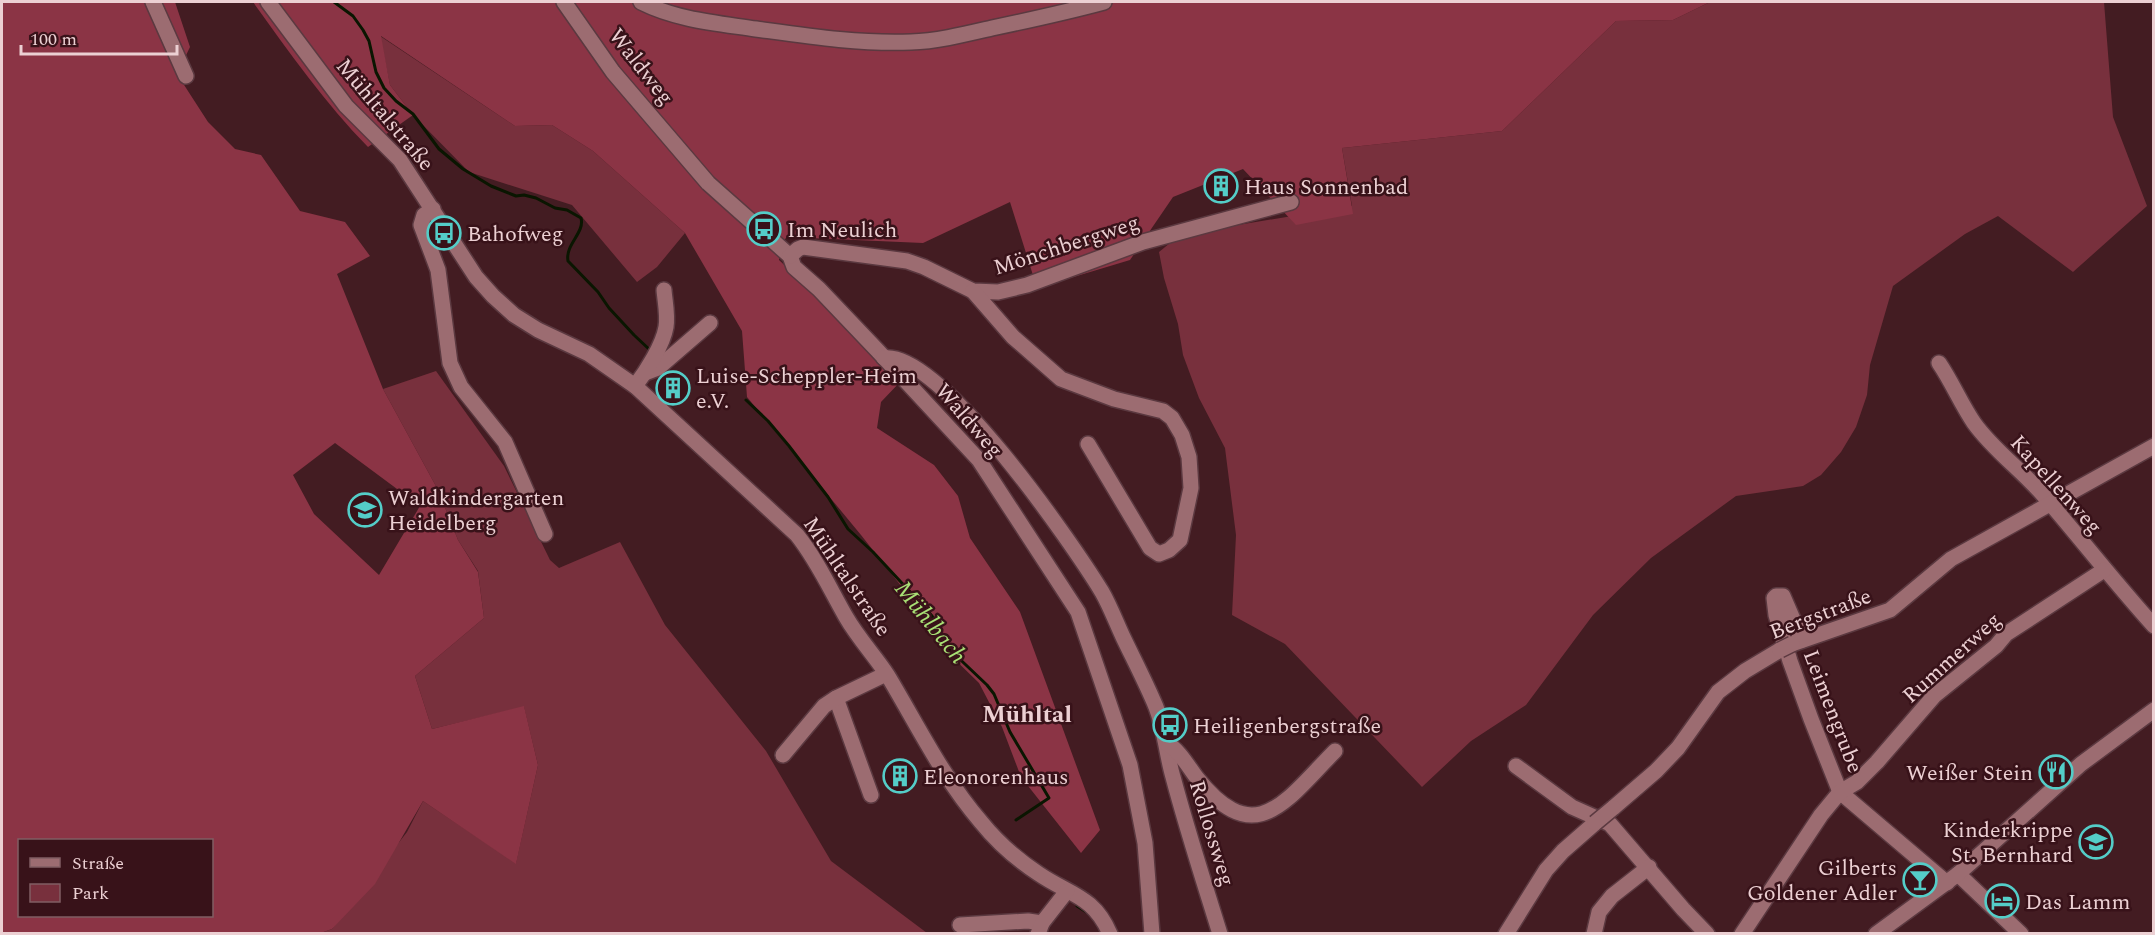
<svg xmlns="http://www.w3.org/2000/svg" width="2155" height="935" viewBox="0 0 2155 935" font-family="Spectral,serif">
	<rect width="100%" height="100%" fill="#431c22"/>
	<g fill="#78303d">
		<path d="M1710,2h394l9,115 34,89 -74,66 -75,-56 -33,18 -72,52 -23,79 -3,30 -11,32 -15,25 -20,23 -18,11 -67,10 -85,62 -58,57 -67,90 -55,36 -49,46 -137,-143 -53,-29 4,-80 -11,-87 -26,-50 -16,-43 -5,-31 -14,-46 -5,-26 11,-9 62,-17 120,-20 -10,-58 160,-17 114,-110 57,-1z"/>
		<path d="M380,36l135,90 37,-1 41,26 92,82 -28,34 -20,15 -65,-77 -103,-33 -56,-57 -23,-30z"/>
		<path d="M436,371l68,95 46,94 9,8 61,-26 45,83 101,126 65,110 96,72 -609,1 14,-5 75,-97 16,-31 93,62 22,-98 -14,-58 -92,22 -17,-53 69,-58 -6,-47 -20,-31 -20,-50 -55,-101z"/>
	</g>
	<g fill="#8b3445" fill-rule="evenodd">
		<path d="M2,2h173l15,45 -13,27 31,48 27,27 26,6 39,56 45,11 25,34 -33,18 46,115 55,101 20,50 20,32 6,46 -69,58 17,53 92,-23 14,59 -22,99 -93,-63 -48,83 -43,45 -14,5h-316zM335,443l85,63 -41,69 -65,-61 -21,-39zM20,840h192v76h-192z"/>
		<path d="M253,2h1457l-37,18 -57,1 -114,110 -160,17 11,66 -57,11 -53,-56 -70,28 -43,63 -93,28 -27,-86 -87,41 -136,-6 -7,7 -1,16 65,62 56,60 -19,20 -4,26 57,37 24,31 12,42 50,74 80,218 -19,23 -60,-76 -19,-50 -23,-44 -36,-35 -34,-52 -48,-61 -114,-138 -5,-66 -57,-98 -92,-82 -41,-26 -37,1 -134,-90 9,49 23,30 -45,32c-43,-44 -79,-95 -115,-145z"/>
	</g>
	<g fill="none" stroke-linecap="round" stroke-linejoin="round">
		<g stroke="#0a1601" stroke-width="3">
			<path d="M334,2l19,14 10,14 6,11 7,31 8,16 12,13 17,13 26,35 24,20 28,17 25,10 8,-1 12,3 19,10 12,2 14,8c4,15 -16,26 -13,43l30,31 11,16 25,27 17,16"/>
			<path d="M746,400l22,21 21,25 39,51 20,32 25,23 53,57 6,7 14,30 41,39 7,9 16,38 39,66 -33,22"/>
			<path d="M1077,906l11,7"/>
		</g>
		<defs>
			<g id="minor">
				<path d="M153,2l33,74"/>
				<path d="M268,2l78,104 54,54 76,117 17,19 21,19 24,15 51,24 46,32 162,149c20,25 33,54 49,82 12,21 29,39 42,59 30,50 55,102 93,146 17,21 35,37 58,52 31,21 55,22 71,60"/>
				<path d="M564,2l49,70 95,111 82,73 4,11 25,22 59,62 101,109 99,152 52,153 15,78 7,91"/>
				<path d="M641,2c36,18 75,21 115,27 51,7 103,15 155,13 27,-1 55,-8 81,-14 38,-8 75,-16 112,-26"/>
				<path d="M433,209l-9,6 -3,10 17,45 12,93 11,24 44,55 40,92"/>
				<path d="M790,256l8,-7 5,-2 104,14 17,6 49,24 25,1 29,-7 116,-43 148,-40"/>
				<path d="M973,291l40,46 48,42 53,20 49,12 9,7 10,17 7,22 2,31 -11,52 -11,10 -10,4 -9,-6 -62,-104"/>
				<path d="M884,358c55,-9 190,188 218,234 8,14 14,30 21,45 11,23 23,46 33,70 9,23 10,46 17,70 14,53 31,105 47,157"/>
				<path d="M1939,363c13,19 22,41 35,60 20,28 48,47 70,73 37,43 72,88 110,130"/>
				<path d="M645,373l13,-5 52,-45"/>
				<path d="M635,386c11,-14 28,-41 31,-59 2,-12 -1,-25 -2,-37"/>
				<path d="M1802,640l-19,-44h-7l-2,2 2,17 14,46 21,58 29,73 107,91"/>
				<path d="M1792,644l98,-34 61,-51 203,-113"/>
				<path d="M836,698l35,97"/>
				<path d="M1167,744c12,5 22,24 30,34 59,74 89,22 138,-27"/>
				<path d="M783,755l41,-49 12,-8 50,-24"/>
				<path d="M1516,766l56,41 38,17 73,85 24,25"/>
				<path d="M1613,808l43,-37 22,-23 40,-56 27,-21 35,-21"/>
				<path d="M1958,874l63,60"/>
				<path d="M960,925l68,-4 14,2"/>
				<path d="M1038,934l4,-11 25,-32"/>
				<path d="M1506,934l40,-64 17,-19 32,-28"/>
				<path d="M1594,934l5,-22 13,-16 37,-29"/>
				<path d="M1742,934l79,-119 19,-23 17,-10 20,-20 57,-66 62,-50 10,-12 98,-64"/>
				<path d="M1876,934l82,-60 123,-110 73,-54"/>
			</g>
		</defs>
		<use href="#minor" stroke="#5b3940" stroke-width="18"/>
		<use href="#minor" stroke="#9c6c71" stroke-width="15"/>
		<defs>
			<g id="minor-bridge">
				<path d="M1780,650l12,-6"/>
				<path d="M1595,823l18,-15"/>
			</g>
		</defs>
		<use href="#minor-bridge" stroke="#5b3940" stroke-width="18" stroke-linecap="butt"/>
		<use href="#minor-bridge" stroke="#9c6c71" stroke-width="15"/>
	</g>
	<defs>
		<symbol id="building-ring" viewBox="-11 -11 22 22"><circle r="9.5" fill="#381219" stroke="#54cdc8" stroke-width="1.5"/><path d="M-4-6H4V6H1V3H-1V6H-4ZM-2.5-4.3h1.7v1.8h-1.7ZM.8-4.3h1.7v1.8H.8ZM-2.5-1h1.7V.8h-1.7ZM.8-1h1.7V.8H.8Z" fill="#54cdc8"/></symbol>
		<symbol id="bus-ring" viewBox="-11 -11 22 22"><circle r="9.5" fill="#381219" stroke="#54cdc8" stroke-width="1.5"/><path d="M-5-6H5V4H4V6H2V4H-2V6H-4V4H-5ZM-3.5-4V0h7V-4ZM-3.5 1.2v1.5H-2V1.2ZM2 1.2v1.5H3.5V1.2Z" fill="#54cdc8"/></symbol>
		<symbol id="school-ring" viewBox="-11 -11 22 22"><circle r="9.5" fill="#381219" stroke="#54cdc8" stroke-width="1.5"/><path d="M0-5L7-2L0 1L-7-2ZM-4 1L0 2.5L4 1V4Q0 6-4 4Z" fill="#54cdc8"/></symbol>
		<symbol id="restaurant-ring" viewBox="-11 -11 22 22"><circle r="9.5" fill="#381219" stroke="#54cdc8" stroke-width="1.5"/><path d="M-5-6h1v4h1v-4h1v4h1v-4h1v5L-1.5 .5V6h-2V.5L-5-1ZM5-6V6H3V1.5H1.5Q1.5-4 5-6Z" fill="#54cdc8"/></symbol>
		<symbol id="bar-ring" viewBox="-11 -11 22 22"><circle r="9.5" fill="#381219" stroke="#54cdc8" stroke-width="1.5"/><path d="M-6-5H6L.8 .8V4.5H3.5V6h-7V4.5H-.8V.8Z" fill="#54cdc8"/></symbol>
		<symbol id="hotel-ring" viewBox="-11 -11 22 22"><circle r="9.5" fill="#381219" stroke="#54cdc8" stroke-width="1.5"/><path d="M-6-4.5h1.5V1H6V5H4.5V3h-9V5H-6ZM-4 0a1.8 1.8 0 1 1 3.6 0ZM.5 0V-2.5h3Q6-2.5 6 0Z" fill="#54cdc8"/></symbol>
	</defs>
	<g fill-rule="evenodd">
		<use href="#building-ring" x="1202" y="167" width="38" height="38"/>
		<use href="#bus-ring" x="745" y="210" width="38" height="38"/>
		<use href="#bus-ring" x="425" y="214" width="38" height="38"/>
		<use href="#building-ring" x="654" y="369" width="38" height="38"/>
		<use href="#school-ring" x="346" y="491" width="38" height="38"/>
		<use href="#bus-ring" x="1151" y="706" width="38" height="38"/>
		<use href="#restaurant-ring" x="2037" y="753" width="38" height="38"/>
		<use href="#building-ring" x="881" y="757" width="38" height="38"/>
		<use href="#school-ring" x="2077" y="823" width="38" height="38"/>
		<use href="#bar-ring" x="1901" y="861" width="38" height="38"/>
		<use href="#hotel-ring" x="1983" y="882" width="38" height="38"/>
	</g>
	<g text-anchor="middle" stroke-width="5" stroke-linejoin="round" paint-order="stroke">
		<g font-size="22" fill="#ecd0d3" stroke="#381219">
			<text transform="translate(642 66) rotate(52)" y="8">Waldweg</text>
			<text transform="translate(386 114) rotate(50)" y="8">Mühltalstraße</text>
			<text transform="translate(1066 244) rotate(-18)" y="8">Mönchbergweg</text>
			<text transform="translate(970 420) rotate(49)" y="8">Waldweg</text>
			<text transform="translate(2057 484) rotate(48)" y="8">Kapellenweg</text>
			<text transform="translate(848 576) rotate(56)" y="8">Mühltalstraße</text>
			<text transform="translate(1820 613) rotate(-21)" y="8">Bergstraße</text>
			<text transform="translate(1951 657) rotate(-42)" y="8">Rummerweg</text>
			<text transform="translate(1834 711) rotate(69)" y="8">Leimengrube</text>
			<text transform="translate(1213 833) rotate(73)" y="8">Rollossweg</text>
		</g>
		<g font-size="22" fill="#ecd0d3" stroke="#381219" text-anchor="start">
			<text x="1244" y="194">Haus Sonnenbad</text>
			<text x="787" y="237">Im Neulich</text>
			<text x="467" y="241">Bahofweg</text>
			<text x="696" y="383">Luise-Scheppler-Heim<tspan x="696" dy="25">e.V.</tspan></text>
			<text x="388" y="505">Waldkindergarten<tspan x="388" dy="25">Heidelberg</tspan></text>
			<text x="1193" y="733">Heiligenbergstraße</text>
			<text x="2033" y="780" text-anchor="end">Weißer Stein</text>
			<text x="923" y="784">Eleonorenhaus</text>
			<text x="2073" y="837" text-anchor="end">Kinderkrippe<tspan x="2073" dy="25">St. Bernhard</tspan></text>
			<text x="1897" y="875" text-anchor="end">Gilberts<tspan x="1897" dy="25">Goldener Adler</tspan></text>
			<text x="2025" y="909">Das Lamm</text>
		</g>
		<g font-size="24" font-style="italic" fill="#a8e075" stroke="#381219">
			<text transform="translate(931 622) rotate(51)" y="8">Mühlbach</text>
		</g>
		<g font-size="24" font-weight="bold" fill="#ecd0d3" stroke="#381219">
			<text x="1027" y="722">Mühltal</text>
		</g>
	</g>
	<rect width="2155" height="935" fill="none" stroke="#ecd0d3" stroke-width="6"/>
	<rect x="18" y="839" width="195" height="78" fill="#381219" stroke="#805e63" stroke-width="1.5"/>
	<rect x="30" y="858" width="30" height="9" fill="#9c6c71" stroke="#805e63" stroke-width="1.5"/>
	<text x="72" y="869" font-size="18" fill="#ecd0d3">Straße</text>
	<rect x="30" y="884" width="30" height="18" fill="#78303d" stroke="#805e63" stroke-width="1.5"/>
	<text x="72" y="899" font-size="18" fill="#ecd0d3">Park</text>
	<path d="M21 45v9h156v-9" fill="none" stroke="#ecd0d3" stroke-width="3"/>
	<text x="30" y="45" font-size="18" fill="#ecd0d3" stroke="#381219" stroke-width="4.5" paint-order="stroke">100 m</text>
</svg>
